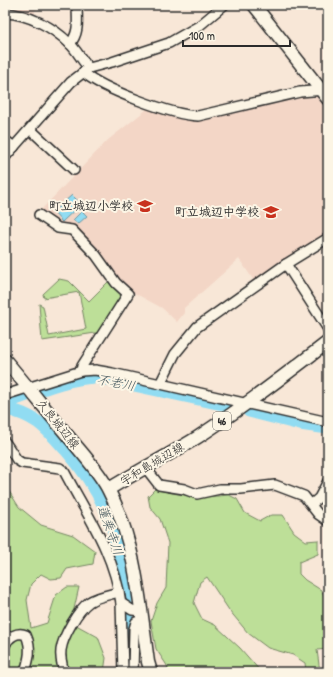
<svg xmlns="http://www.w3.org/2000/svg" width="333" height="677" viewBox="0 0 333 677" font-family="'Patrick Hand','Klee One',sans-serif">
	<rect width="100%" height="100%" fill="#f8e7d7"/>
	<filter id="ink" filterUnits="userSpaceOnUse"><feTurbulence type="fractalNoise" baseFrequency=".025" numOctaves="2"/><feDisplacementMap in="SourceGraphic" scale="8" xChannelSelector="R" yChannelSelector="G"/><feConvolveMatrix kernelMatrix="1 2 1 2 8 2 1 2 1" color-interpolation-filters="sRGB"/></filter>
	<g filter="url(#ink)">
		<g fill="#f3d6c6">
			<path d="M5,5h32l-4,13 -28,-7z"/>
			<path d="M318,97l10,14v125l-73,46 -16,-23 -55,49v5l-7,9 -15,-14 -35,-19 -31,-42 -23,-21 -13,-1 -19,-15 67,-70 43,-34 31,12 10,1 10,-1 100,-20z"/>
		</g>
		<g fill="#bddf98" stroke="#748562">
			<path d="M112,278l14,17 -24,37 -60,9 -3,-37 4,2 6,30 37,-7 -7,-37 -35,6 -1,-4 16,-15 10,2 20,20z"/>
			<path d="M5,485l14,22 22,18 32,10 22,16 -2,13 -26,5 -6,9 -10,1 -10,-5 -10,10 -4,16 4,28 16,-5 9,-28 11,-8h12l-5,22 -5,12 29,16 8,21 -2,14h-99z"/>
			<path d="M155,489c26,7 48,9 74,6l8,4 8,14 15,8 11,-6h12l11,17 12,9 12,-1v14l-19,8v12l6,6 16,10 7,12v47l-11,1 3,22h-14l-1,-9 -12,-8 -25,-7 -20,-15 -19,-23 -22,-33 -7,5 -6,21 8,16 13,6 25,23 21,24h-91l-4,-8 -10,-15 -5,-28 6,-18 9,-15 2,-45 -8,-24 -10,-12 -2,-11z"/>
		</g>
		<g fill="#91dcf2" stroke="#6895a2">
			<path d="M72,195l9,9 -19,18 -9,-10z"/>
			<path d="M82,211l5,5 -9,8 -5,-4z"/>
		</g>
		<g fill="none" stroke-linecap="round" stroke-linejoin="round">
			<g stroke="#91dcf2" stroke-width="13">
				<path d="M5,405l5,-4c28,-10 57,-23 87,-24l134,29"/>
				<path d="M5,409c30,5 42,20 61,41 16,18 29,37 39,58 5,9 8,21 11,32 12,43 11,87 12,132"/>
				<path d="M249,411l51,13 28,4"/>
			</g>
			<defs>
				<g id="minor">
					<path d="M5,13c23,1 48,14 64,30 8,7 12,17 20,25"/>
					<path d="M70,44c10,-12 7,-24 7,-39"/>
					<path d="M83,72c19,17 89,43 115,44l102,-24 25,-2"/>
					<path d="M30,129l44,41"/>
					<path d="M5,140l9,7"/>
					<path d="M5,157l66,-75 18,-14 23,-6 57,-19 30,-17 25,-21"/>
					<path d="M39,215l19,13 14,2 24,25 20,28 12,11 -46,72 -1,5"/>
					<path d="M286,264l42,65"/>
					<path d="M160,384l15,-30 22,-27 89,-63 42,-26"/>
					<path d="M5,395l76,-24 14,-1 17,3 216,49"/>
					<path d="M5,442l12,18 5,3 38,5 4,3c23,44 50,81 57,132l2,69"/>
					<path d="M145,467l14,18 25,4 13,5 23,-5h21l34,-4 29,11 14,18 10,7"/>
					<path d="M312,504l7,-6 9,-17"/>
					<path d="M121,603l11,7 9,1"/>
					<path d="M5,645c4,-8 12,-14 21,-10 6,13 3,24 -1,37"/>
					<path d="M64,672c-2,-7 -4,-15 -3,-22 2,-14 17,-40 28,-48 9,-6 20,-7 30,-10"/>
					<path d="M133,672l1,-43 2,-7 6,-2"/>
				</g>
				<g id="major">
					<path d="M254,5l74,94"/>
					<path d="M5,360c23,27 45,55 68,82 12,15 28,32 36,49 27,52 31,114 39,171l3,10"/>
					<path d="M109,489c29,-18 60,-34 89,-52 45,-29 87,-62 130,-95"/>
				</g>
			</defs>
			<use href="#minor" stroke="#2b2b2b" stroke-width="12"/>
			<use href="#major" stroke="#2b2b2b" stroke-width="15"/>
			<use href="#minor" stroke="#fcf5e5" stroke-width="9"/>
			<use href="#major" stroke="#fcf5e5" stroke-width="12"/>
		</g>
	</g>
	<defs>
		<symbol id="school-bare" viewBox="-9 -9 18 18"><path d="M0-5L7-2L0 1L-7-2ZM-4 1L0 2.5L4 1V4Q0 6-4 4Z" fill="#c8321e" stroke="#fcf5e5" stroke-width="2.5" paint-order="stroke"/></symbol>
	</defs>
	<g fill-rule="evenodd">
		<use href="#school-bare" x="134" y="195" width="22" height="22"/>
		<use href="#school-bare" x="260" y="201" width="22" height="22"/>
	</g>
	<g text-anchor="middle" stroke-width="4" stroke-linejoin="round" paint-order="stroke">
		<rect fill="#fcf5e5" stroke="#6a6863" stroke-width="1" x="213" y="412" width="18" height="18" rx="3"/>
		<g font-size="11" font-weight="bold" fill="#2b2b2b">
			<text x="222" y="425">46</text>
		</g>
		<g font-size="12" font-weight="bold" fill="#2b2b2b" stroke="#fcf5e5" text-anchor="end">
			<text x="133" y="210">町立城辺小学校</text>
			<text x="259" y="216">町立城辺中学校</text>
		</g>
		<g font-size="12" fill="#2b2b2b" stroke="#fcf5e5">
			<text transform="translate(58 424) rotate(51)" y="4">久良城辺線</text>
			<text transform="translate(152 464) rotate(-31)" y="4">宇和島城辺線</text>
		</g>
		<g font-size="13" font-style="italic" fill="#44575d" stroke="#fcf5e5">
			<text transform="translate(116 382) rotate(11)" y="5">不老川</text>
			<text transform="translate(111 530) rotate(71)" y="5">蓮乗寺川</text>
		</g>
	</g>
	<rect width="333" height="677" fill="none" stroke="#fcf5e5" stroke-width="20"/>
	<rect x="10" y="10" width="313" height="657" fill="none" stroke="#2b2b2b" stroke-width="1.5" filter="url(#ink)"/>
	<path d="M183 40v6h107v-6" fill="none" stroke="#2b2b2b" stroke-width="2"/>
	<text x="189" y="40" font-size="12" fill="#2b2b2b" stroke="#fcf5e5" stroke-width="3" paint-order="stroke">100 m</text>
</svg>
